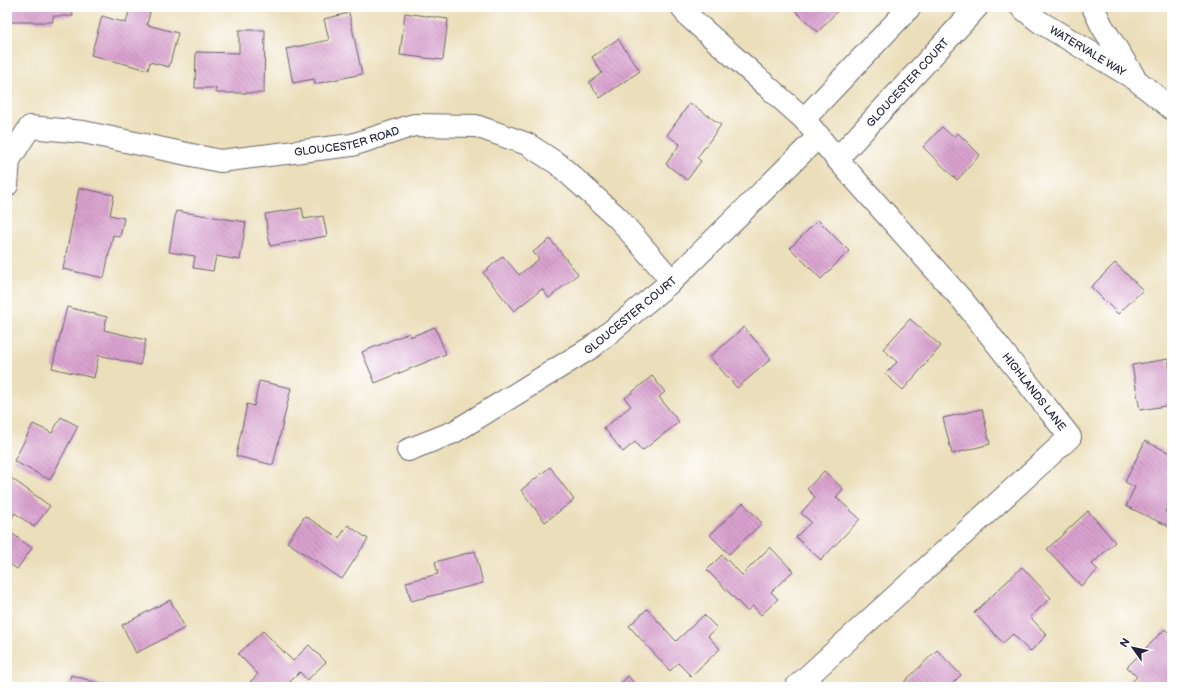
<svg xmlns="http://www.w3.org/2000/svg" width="1179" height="694" viewBox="0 0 1179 694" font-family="'Balsamiq Sans',sans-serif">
	<defs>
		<pattern id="building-back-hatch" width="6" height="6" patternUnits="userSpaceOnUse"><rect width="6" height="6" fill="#d9a1cf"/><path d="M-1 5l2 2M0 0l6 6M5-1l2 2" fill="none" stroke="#b083a9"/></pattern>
	</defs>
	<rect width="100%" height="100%" fill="#fff"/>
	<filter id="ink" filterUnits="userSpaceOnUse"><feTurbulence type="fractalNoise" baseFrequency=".025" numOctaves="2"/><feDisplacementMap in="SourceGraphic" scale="8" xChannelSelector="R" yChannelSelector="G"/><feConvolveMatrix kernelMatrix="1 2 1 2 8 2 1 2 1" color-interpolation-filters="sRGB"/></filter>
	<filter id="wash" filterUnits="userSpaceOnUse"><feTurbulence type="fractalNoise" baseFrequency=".012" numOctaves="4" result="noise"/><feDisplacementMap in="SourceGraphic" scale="16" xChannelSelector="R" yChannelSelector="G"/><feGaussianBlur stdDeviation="0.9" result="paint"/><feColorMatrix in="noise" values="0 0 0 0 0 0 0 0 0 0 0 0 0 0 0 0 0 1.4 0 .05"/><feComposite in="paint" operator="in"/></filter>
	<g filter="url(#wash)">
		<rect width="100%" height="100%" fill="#ebdeba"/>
		<g id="blocks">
			<g fill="url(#building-back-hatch)">
				<path d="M7,7h65l1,9h-20v6h-46z"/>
				<path d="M130,7l20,5 -3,13 31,8 -9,34 -19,-5 -2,8 -57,-15 11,-39 24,7z"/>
				<path d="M800,7h41l-23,25 -22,-20z"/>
				<path d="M349,13l13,61 -47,10 -1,-5 -21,4 -7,-34 43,-9 -5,-21z"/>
				<path d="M405,13l43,6 -5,41 -43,-5z"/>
				<path d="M239,30h26l-1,63h-48v-5h-21l1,-36 43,1z"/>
				<path d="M618,39l22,32 -40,27 -11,-16 13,-9 -10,-16z"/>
				<path d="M690,103l31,22 -24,33 4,3 -14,19 -21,-16 14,-20 -13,-9z"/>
				<path d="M942,127l11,10 5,-4 22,22 -23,25 -34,-33z"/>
				<path d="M79,188l35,7 -4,20 14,3 -4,19 -7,-2 -9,43 -41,-9z"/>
				<path d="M302,208l2,11 19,-3 4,20 -57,10 -5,-32z"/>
				<path d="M176,211l70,11 -6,38 -24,-4 -3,15 -20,-3 2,-12 -26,-4z"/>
				<path d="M818,220l31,31 -28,28 -31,-31z"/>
				<path d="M550,239l28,35 -29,24 -7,-9 -28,22 -31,-38 20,-17 16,19 20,-16 -6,-7z"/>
				<path d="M1115,263l28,27 -25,24 -27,-27z"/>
				<path d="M67,307l40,10 -3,13 42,10 -6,25 -41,-10 -5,23 -42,-10z"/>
				<path d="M910,319l31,27 -38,44 -18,-16 12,-12 -14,-13z"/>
				<path d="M435,327l11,27 -71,29 -13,-31 47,-19 1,4z"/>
				<path d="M744,327l27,32 -34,29 -27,-31z"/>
				<path d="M1168,359l4,25v21l-32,5 -8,-45z"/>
				<path d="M652,376l13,16 -6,5 20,25 -37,29 -7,-9 -12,10 -19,-24 27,-22 -6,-8z"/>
				<path d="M259,381l32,7 -18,77 -37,-9 11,-52 7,2z"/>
				<path d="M982,409l8,35 -38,10 -9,-36z"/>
				<path d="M61,417l17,9 -28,54 -36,-19 19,-37 19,9z"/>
				<path d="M1145,441l27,13v42l-7,16 7,3v8l-2,4 -44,-21 9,-19 -10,-5z"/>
				<path d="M550,467l24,33 -29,22 -24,-32z"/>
				<path d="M824,471l19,18 -7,8 24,22 -39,41 -25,-23 15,-15 -10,-9 14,-16 -8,-8z"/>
				<path d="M7,475l43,31 -16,21 -19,-14 -8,11z"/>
				<path d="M743,503l19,20 -33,31 -19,-19z"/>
				<path d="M1088,511l27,31 -23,22 6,6 -17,16 -34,-37z"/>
				<path d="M305,516l34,22 9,-13 20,14 -26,40 -55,-37z"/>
				<path d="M7,530l25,18 -15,21 -10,-7z"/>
				<path d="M770,547l23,24 -22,21 7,7 -17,16 -8,-9 -6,5 -40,-41 15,-15 20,20z"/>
				<path d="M475,551l8,32 -72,18 -5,-19 32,-8 -3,-12z"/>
				<path d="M1022,567l29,31 -21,19 17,18 -17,17 -17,-18 -10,9 -29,-30z"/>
				<path d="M170,600l15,28 -49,25 -14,-28z"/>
				<path d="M647,609l29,32 28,-26 13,13 -9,8 12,13 -29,27 -13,-13 -8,8 -41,-45z"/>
				<path d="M1165,629l7,7v49l-2,2h-44l11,-10 -10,-10z"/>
				<path d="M263,631l30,30 16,-16 17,17 -19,18 -7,-8 -15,15h-30l-5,-5 8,-8 -20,-20z"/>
				<path d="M937,650l24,25 -12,12h-50z"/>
				<path d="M71,675l41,12h-45z"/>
				<path d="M628,676l10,11h-21z"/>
			</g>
		</g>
	</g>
	<g filter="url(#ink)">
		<use href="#blocks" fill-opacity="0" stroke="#686467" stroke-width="1"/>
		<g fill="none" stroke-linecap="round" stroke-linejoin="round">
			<defs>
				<g id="minor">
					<path id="s1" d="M682,7l5,8 117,104 33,40 127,143 106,135 -274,250"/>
					<path id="s2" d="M1021,7l19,15 95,57 37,30"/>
					<path d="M1093,7l9,19 31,49"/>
					<path d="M804,119l106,-112"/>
					<path id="s3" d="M837,159l140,-152"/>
					<path id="s4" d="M7,185l2,-25 21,-33 53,5 137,29 132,-16 62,-20 62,1 51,18 31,20 60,54 54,63"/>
					<path id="s5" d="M408,450l46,-18 138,-85 80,-66 147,-145"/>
				</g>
			</defs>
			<use href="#minor" stroke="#686467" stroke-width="24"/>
			<use href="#minor" stroke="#fff" stroke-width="22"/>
		</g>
	</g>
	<g text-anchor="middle" stroke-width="3" stroke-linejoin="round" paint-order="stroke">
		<g font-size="11" fill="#22223b" stroke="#fff">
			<text dy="4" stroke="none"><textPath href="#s2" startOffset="80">WATERVALE WAY</textPath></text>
			<text dy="4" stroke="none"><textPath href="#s3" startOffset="104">GLOUCESTER COURT</textPath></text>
			<text dy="4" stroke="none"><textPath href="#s4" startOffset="386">GLOUCESTER ROAD</textPath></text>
			<text dy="4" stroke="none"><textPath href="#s5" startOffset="261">GLOUCESTER COURT</textPath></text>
			<text dy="4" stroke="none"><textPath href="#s1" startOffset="523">HIGHLANDS LANE</textPath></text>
		</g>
	</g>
	<rect width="1179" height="694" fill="none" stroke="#fff" stroke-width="24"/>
	<g transform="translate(1133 648) rotate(303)" stroke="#ffffff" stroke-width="3" paint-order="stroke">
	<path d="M0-3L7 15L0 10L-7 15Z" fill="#22223b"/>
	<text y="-6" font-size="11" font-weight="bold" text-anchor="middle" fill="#22223b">N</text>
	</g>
</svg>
